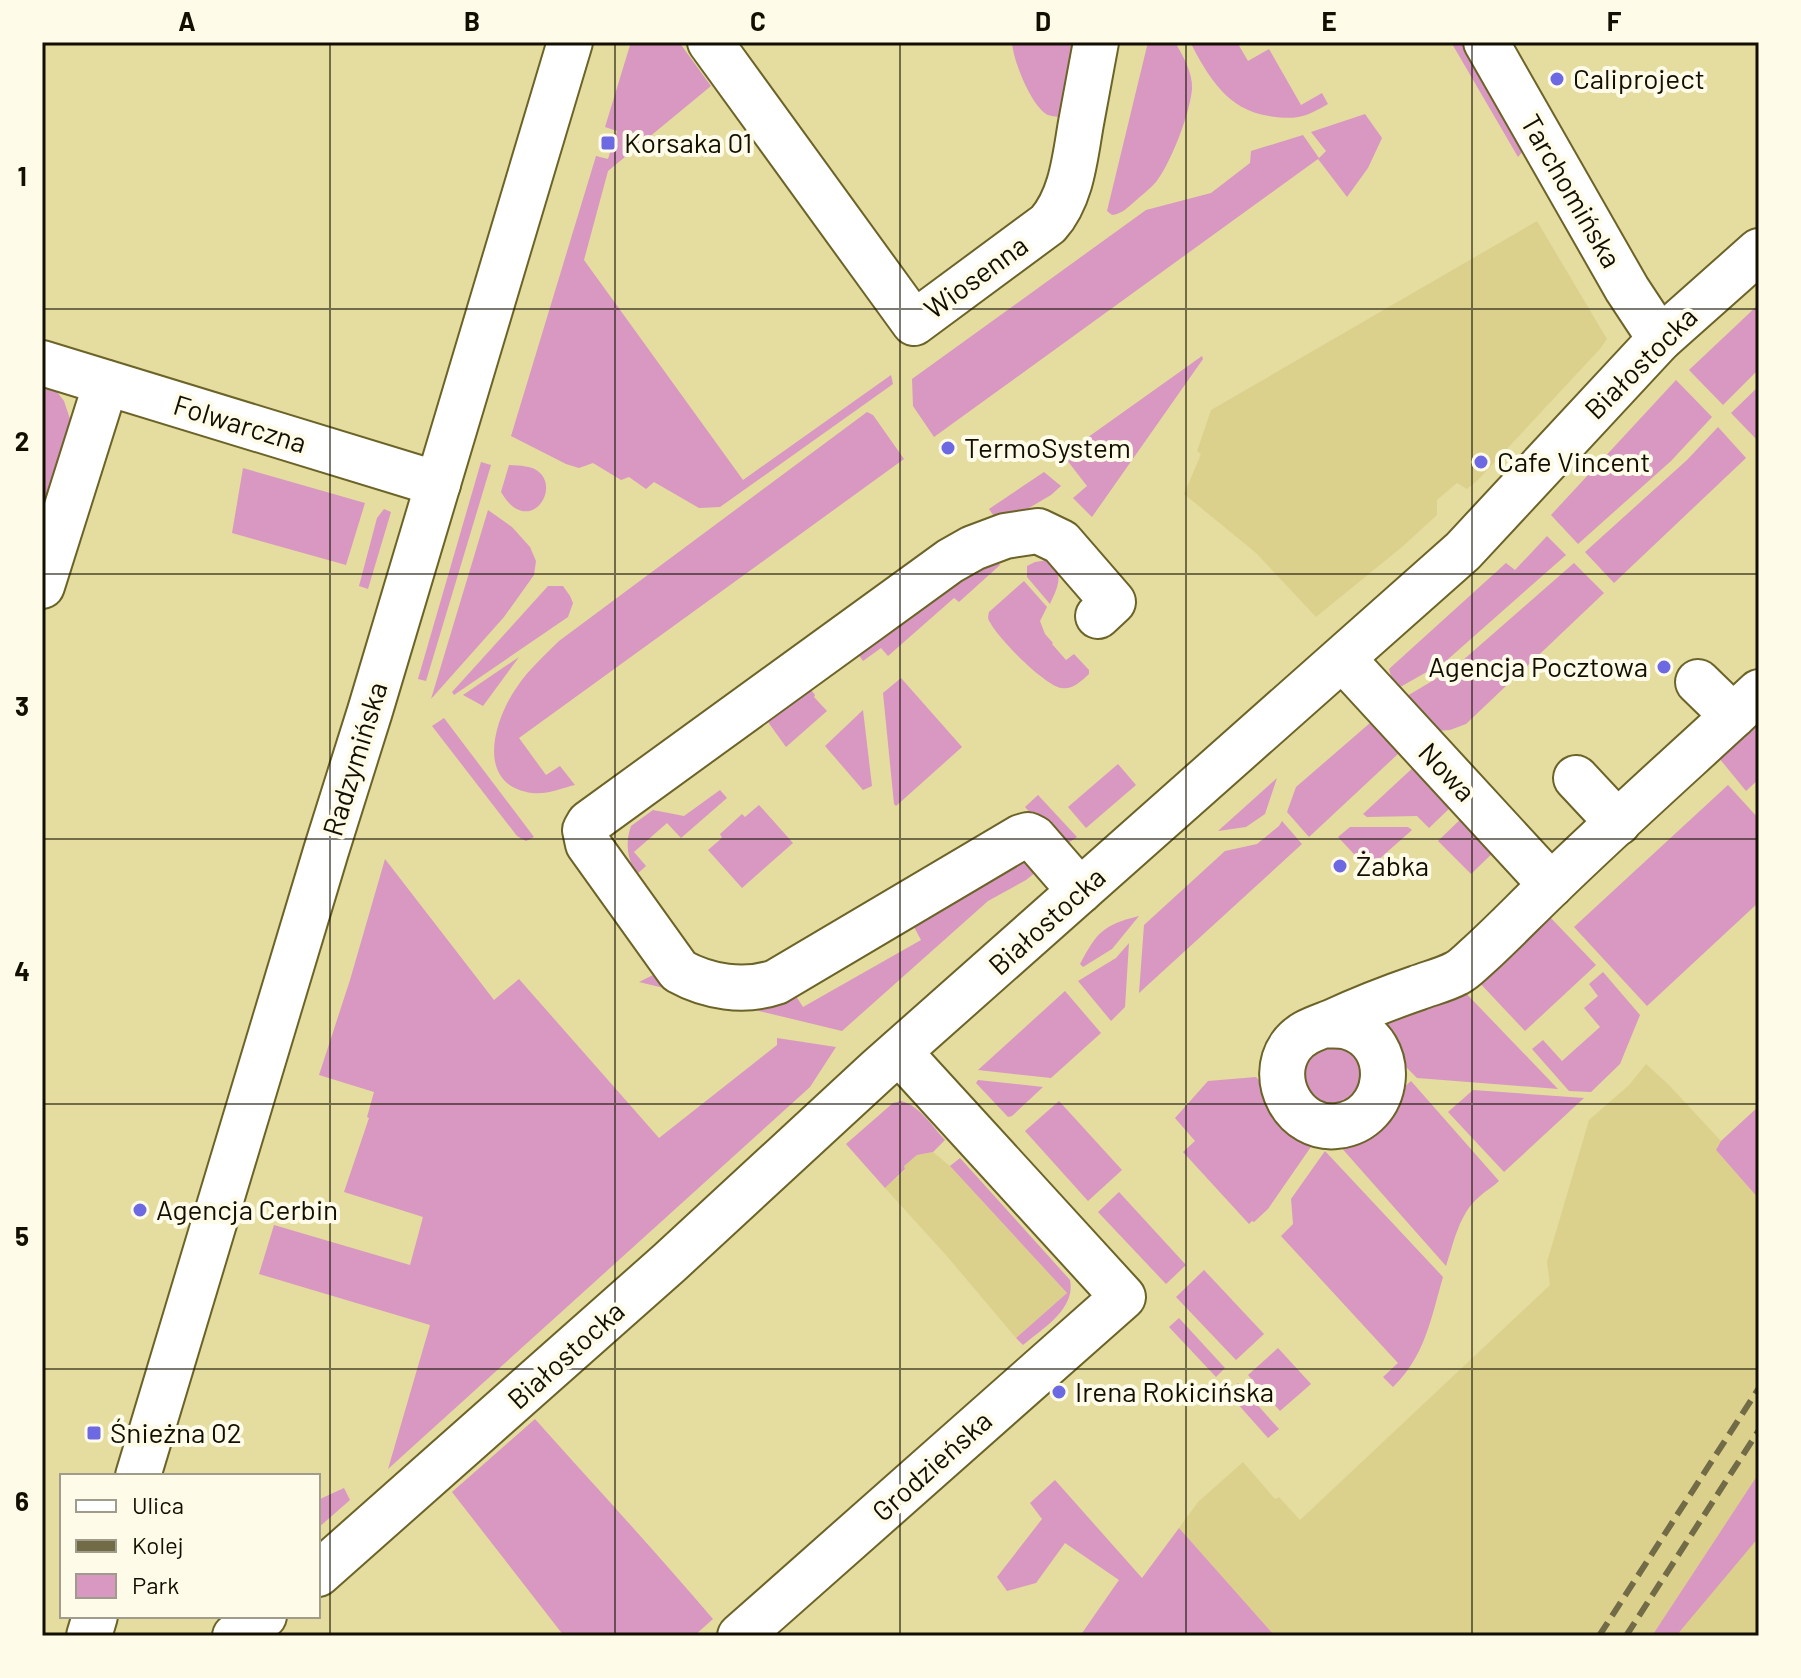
<svg xmlns="http://www.w3.org/2000/svg" width="1801" height="1678" viewBox="0 0 1801 1678" font-family="Barlow,sans-serif">
	<rect width="100%" height="100%" fill="#e5dc9f"/>
	<g fill="#dcd18c">
		<path d="M1537,221l70,118 -7,10 -122,131 -11,9 -10,-6 -20,17v15l-35,32 -86,70 -60,-64 -72,-59 17,-40 -4,-3 14,-41z"/>
		<path d="M1646,1064l23,21 52,56 -5,9 43,49v437h-484l-96,-108 19,-26 45,-40 32,37 4,-2 21,23 250,-235 -3,-23 42,-142 40,-35z"/>
		<path d="M933,1152l17,14 117,127 -51,45 -71,-84 -60,-66 20,-18 -2,-4 14,-11z"/>
	</g>
	<g fill="#d898c2">
		<path d="M631,42h48l32,44 -103,85 -24,89 159,220 148,-105 2,9 -173,123 -21,1 -45,-26 -8,7 -17,-12 -8,3 -28,-17 -14,5 -13,-4 -55,-28 85,-280 12,3 9,-28 -12,-4z"/>
		<path d="M1012,42h61l-15,75c-3,-1 -9,-1 -12,-3 -16,-11 -33,-54 -34,-72z"/>
		<path d="M1148,42h27c8,14 18,31 17,47 -2,24 -21,74 -36,93 -7,8 -16,14 -23,21 -7,6 -12,11 -21,12l-5,-4z"/>
		<path d="M1190,42h47l11,19 21,-12 32,56 21,-12 6,11c-24,14 -32,16 -59,12 -42,-6 -61,-40 -79,-74z"/>
		<path d="M1451,42h15l57,109 -5,6z"/>
		<path d="M1365,114l17,24 -14,30 -21,29 -29,-38 -384,278 -21,-31 -1,-27 234,-169 65,-17 39,-30 1,-12 52,-16 16,23 7,-7 -15,-19z"/>
		<path d="M1759,304v65l-36,36 -34,-35z"/>
		<path d="M1202,356l1,3 -111,158 -19,-19 14,-12 -24,-31z"/>
		<path d="M1676,380l36,37 -41,44 -93,83 -27,-29z"/>
		<path d="M1759,386v56l-28,-29z"/>
		<path d="M42,387l15,5 7,9 6,18 -28,95z"/>
		<path d="M867,412l6,3 31,44 -385,279 27,37 14,-9 15,19c-13,3 -29,10 -43,8 -58,-8 -38,-74 -15,-106 11,-17 28,-32 42,-46z"/>
		<path d="M1718,427l28,31 -132,125 -29,-31 102,-92z"/>
		<path d="M481,462l10,3 -65,216 -8,-2z"/>
		<path d="M509,465c10,1 24,0 31,8 20,19 -13,64 -39,19z"/>
		<path d="M243,468l122,35 -19,62 -114,-32z"/>
		<path d="M1044,472l17,14 -10,9 -51,30 -11,-16z"/>
		<path d="M384,509l7,3 -23,77 -9,-3 18,-68z"/>
		<path d="M488,510l24,17 18,20 6,14 -2,14 -30,42 -73,82z"/>
		<path d="M1547,536l19,19 -120,106 -51,29 -6,-21 117,-106 9,7z"/>
		<path d="M992,555l8,10 -41,37 -5,-4 -66,58 -7,-8 -18,13 -8,-11z"/>
		<path d="M1048,560c17,14 10,27 2,44l-23,-27v-11l8,-4z"/>
		<path d="M1574,563l30,30 -138,131 -16,6 -13,1 -35,-32 52,-31z"/>
		<path d="M1024,581l23,26 -7,14 5,13 8,9 -1,1 14,16 8,-6 15,16v4c-8,7 -16,16 -28,14 -18,-4 -61,-48 -70,-64 -4,-6 -3,-6 -2,-12z"/>
		<path d="M548,586h15l7,10 3,7 -5,14 -114,78 -2,-3z"/>
		<path d="M519,657l-36,49 -20,-11z"/>
		<path d="M901,678l61,69 -66,59 -2,-2 -11,-111z"/>
		<path d="M808,686l7,9 -1,2 13,14 -41,36 -18,-25v-4z"/>
		<path d="M863,710l9,76 -9,4 -38,-44z"/>
		<path d="M444,718l90,119 -8,4 -9,-5 -85,-110z"/>
		<path d="M1759,719v60l-13,12 -27,-33z"/>
		<path d="M1370,723l5,1 24,29 -90,84 -22,-25 9,-25z"/>
		<path d="M1418,763l35,42 -24,23 -12,-12 -50,1 -4,-3z"/>
		<path d="M1118,764l18,21 -50,43 -18,-21z"/>
		<path d="M1277,778l-12,36 -19,13 -28,4z"/>
		<path d="M1728,785l31,34v83l-112,104 -73,-79z"/>
		<path d="M720,790l7,8 -46,40 -14,-15 -33,29 12,14 -9,8c-10,-14 -12,-32 -6,-48l22,-16 31,6z"/>
		<path d="M1038,795l39,42 -16,11 -36,-41z"/>
		<path d="M759,805l34,38 -51,45 -34,-38 14,-12 -2,-4 22,-20 3,3z"/>
		<path d="M1467,813l33,33 -29,28 -33,-33z"/>
		<path d="M1282,821l20,23 -163,149 5,-68 81,-74 32,-7 22,-18z"/>
		<path d="M1350,827h58l4,3 -44,39 -30,-32z"/>
		<path d="M1018,856l22,13 -14,11 -38,21 -146,130 -203,-49 22,-11 133,22 9,14 118,-67 -8,-15z"/>
		<path d="M385,859l109,141 25,-21 140,159 118,-93v-7l59,9 -26,40 -422,382 42,-144 -171,-51 15,-49 136,40 13,-48 -79,-25 25,-74 -2,-1 7,-25 -55,-17 31,-95z"/>
		<path d="M1547,914l49,51 -71,66 -48,-51z"/>
		<path d="M1139,916l-27,33 -29,18 -3,-3c17,-32 23,-39 59,-48z"/>
		<path d="M1129,943l-4,64 -14,14 -33,-40 38,-23z"/>
		<path d="M1603,972l37,43 -20,49 -29,28 -22,-1 -37,-42 11,-9 19,21 38,-34 -16,-19 14,-12 -9,-12z"/>
		<path d="M1460,987l98,102 -141,-11 -14,-14 -25,-46z"/>
		<path d="M1065,991l36,42 -50,45 -73,-8z"/>
		<path d="M1310,1046l52,2 5,52 -51,12 -19,-48z"/>
		<path d="M1256,1077l59,64 -47,68 -14,13 -2,-1 -3,3 -66,-72 12,-11 -20,-23 33,-37z"/>
		<path d="M978,1080l65,7 -31,29 -4,1 -32,-34z"/>
		<path d="M1411,1081l88,100c-6,6 -14,10 -20,16 -20,17 -25,45 -33,69l-107,-121z"/>
		<path d="M1473,1090l111,8 -80,74 -56,-60z"/>
		<path d="M901,1101c19,5 31,25 44,39l-12,12 -16,3 -13,11 1,3 -20,19 -39,-44 47,-41z"/>
		<path d="M1059,1101l63,69 -34,31 -63,-70z"/>
		<path d="M1759,1106v93l-43,-49 5,-9z"/>
		<path d="M1325,1151l118,126c-12,41 -18,79 -50,110l-10,-10 15,-14 -117,-127 12,-12 -2,-25z"/>
		<path d="M960,1158l110,122c6,29 -28,49 -47,65l-7,-7 51,-45 -117,-127z"/>
		<path d="M1119,1192l67,73 -20,19 -68,-72z"/>
		<path d="M1204,1270l60,64 -28,26 -60,-63z"/>
		<path d="M1179,1318l46,50 -9,9 -47,-50z"/>
		<path d="M1278,1348l33,36 -31,27 -32,-36z"/>
		<path d="M1238,1383l41,46 -11,9 -40,-45z"/>
		<path d="M535,1419c60,67 120,132 178,200l-19,17h-130l-112,-144z"/>
		<path d="M1759,1473v64l-83,99h-24z"/>
		<path d="M1055,1480l87,98 37,-50 96,108h-195l39,-56 -54,-37 -29,40 -29,8 -10,-14 45,-58 -12,-16z"/>
		<path d="M344,1488l6,12 -32,28 2,-29z"/>
	</g>
	<g fill="none" stroke-linecap="round" stroke-linejoin="round">
		<defs>
			<g id="minor">
				<path d="M710,42l204,281 134,-99c24,-27 27,-67 33,-101 5,-27 10,-54 15,-81"/>
				<path d="M1486,42l141,247 33,50"/>
				<path d="M42,363l396,121"/>
				<path d="M42,586l64,-203"/>
				<path d="M1343,659l208,226"/>
				<path d="M1698,682l35,34"/>
				<path d="M1576,778l42,45"/>
				<path d="M1080,891l-46,-53 -6,-3 -7,2 -245,145c-32,11 -68,5 -97,-11l-91,-127 -3,-14 4,-7 361,-262 23,-13 32,-12 33,-5 23,11 52,60 -15,14"/>
				<path d="M1324,1025c8,1 17,0 24,2 52,15 44,93 -11,99 -42,5 -70,-46 -46,-80 10,-14 26,-18 41,-24 28,-13 56,-24 85,-34 13,-5 27,-8 40,-15 8,-4 16,-13 23,-19 24,-22 46,-45 70,-68 68,-66 139,-129 209,-194"/>
				<path d="M138,1476l188,-625 44,-140 200,-669"/>
				<path d="M318,1574l351,-311 209,-193 585,-519 197,-212 99,-88"/>
				<path d="M89,1636l6,-20"/>
				<path d="M235,1636l29,-20"/>
				<path d="M740,1636l383,-339 -224,-245"/>
			</g>
		</defs>
		<use href="#minor" stroke="#6c6328" stroke-width="48"/>
		<use href="#minor" stroke="#fff" stroke-width="44"/>
		<g stroke="#726b48" stroke-width="6" stroke-dasharray="16 8" stroke-linecap="butt">
			<path d="M1599,1636l160,-248"/>
			<path d="M1626,1636l133,-206"/>
		</g>
	</g>
	<path fill="none" stroke="#120e00" stroke-width="2" stroke-opacity="0.55" d="M330,42v1594M615,42v1594M900,42v1594M1186,42v1594M1472,42v1594M42,309h1717M42,574h1717M42,839h1717M42,1104h1717M42,1369h1717"/>
	<g fill="#6c69e3" stroke="#fefbe9" stroke-width="3">
		<circle cx="1557" cy="79" r="8"/>
		<rect x="600" y="135" width="16" height="16" rx="4"/>
		<circle cx="948" cy="448" r="8"/>
		<circle cx="1481" cy="462" r="8"/>
		<circle cx="1664" cy="667" r="8"/>
		<circle cx="1340" cy="866" r="8"/>
		<circle cx="140" cy="1210" r="8"/>
		<circle cx="1059" cy="1392" r="8"/>
		<rect x="86" y="1425" width="16" height="16" rx="4"/>
	</g>
	<g text-anchor="middle" stroke-width="8" stroke-linejoin="round" paint-order="stroke">
		<g font-size="28" fill="#120e00" stroke="#fefbe9" text-anchor="start">
			<text x="1573" y="89">Caliproject</text>
			<text x="624" y="153">Korsaka 01</text>
			<text x="964" y="458">TermoSystem</text>
			<text x="1497" y="472">Cafe Vincent</text>
			<text x="1648" y="677" text-anchor="end">Agencja Pocztowa</text>
			<text x="1356" y="876">Żabka</text>
			<text x="156" y="1220">Agencja Cerbin</text>
			<text x="1075" y="1402">Irena Rokicińska</text>
			<text x="110" y="1443">Śnieżna 02</text>
		</g>
		<g font-size="28" fill="#120e00" stroke="#fefbe9">
			<text transform="translate(1571 191) rotate(60)" y="10">Tarchomińska</text>
			<text transform="translate(976 277) rotate(-36)" y="10">Wiosenna</text>
			<text transform="translate(1641 363) rotate(-45)" y="10">Białostocka</text>
			<text transform="translate(240 424) rotate(17)" y="10">Folwarczna</text>
			<text transform="translate(355 759) rotate(-73)" y="10">Radzymińska</text>
			<text transform="translate(1447 772) rotate(47)" y="10">Nowa</text>
			<text transform="translate(1047 921) rotate(-42)" y="10">Białostocka</text>
			<text transform="translate(566 1355) rotate(-42)" y="10">Białostocka</text>
			<text transform="translate(932 1466) rotate(-42)" y="10">Grodzieńska</text>
		</g>
	</g>
	<rect width="1801" height="1678" fill="none" stroke="#fefbe9" stroke-width="88"/>
	<rect x="60" y="1474" width="260" height="144" fill="#fefbe9" stroke="#a09c8c" stroke-width="2"/>
	<rect x="76" y="1500" width="40" height="12" fill="#ffffff" stroke="#a09c8c" stroke-width="2"/>
	<text x="132" y="1514" font-size="24" fill="#120e00">Ulica</text>
	<rect x="76" y="1540" width="40" height="12" fill="#726b48" stroke="#a09c8c" stroke-width="2"/>
	<text x="132" y="1554" font-size="24" fill="#120e00">Kolej</text>
	<rect x="76" y="1574" width="40" height="24" fill="#d898c2" stroke="#a09c8c" stroke-width="2"/>
	<text x="132" y="1594" font-size="24" fill="#120e00">Park</text>
	<rect x="44" y="44" width="1713" height="1590" fill="none" stroke="#120e00" stroke-width="3"/>
	<g font-size="26" text-anchor="middle" font-weight="bold" fill="#120e00">
		<text x="187" y="31">A</text>
		<text x="472" y="31">B</text>
		<text x="758" y="31">C</text>
		<text x="1043" y="31">D</text>
		<text x="1329" y="31">E</text>
		<text x="1614" y="31">F</text>
		<text x="22" y="186">1</text>
		<text x="22" y="451">2</text>
		<text x="22" y="716">3</text>
		<text x="22" y="981">4</text>
		<text x="22" y="1246">5</text>
		<text x="22" y="1511">6</text>
	</g>
</svg>
